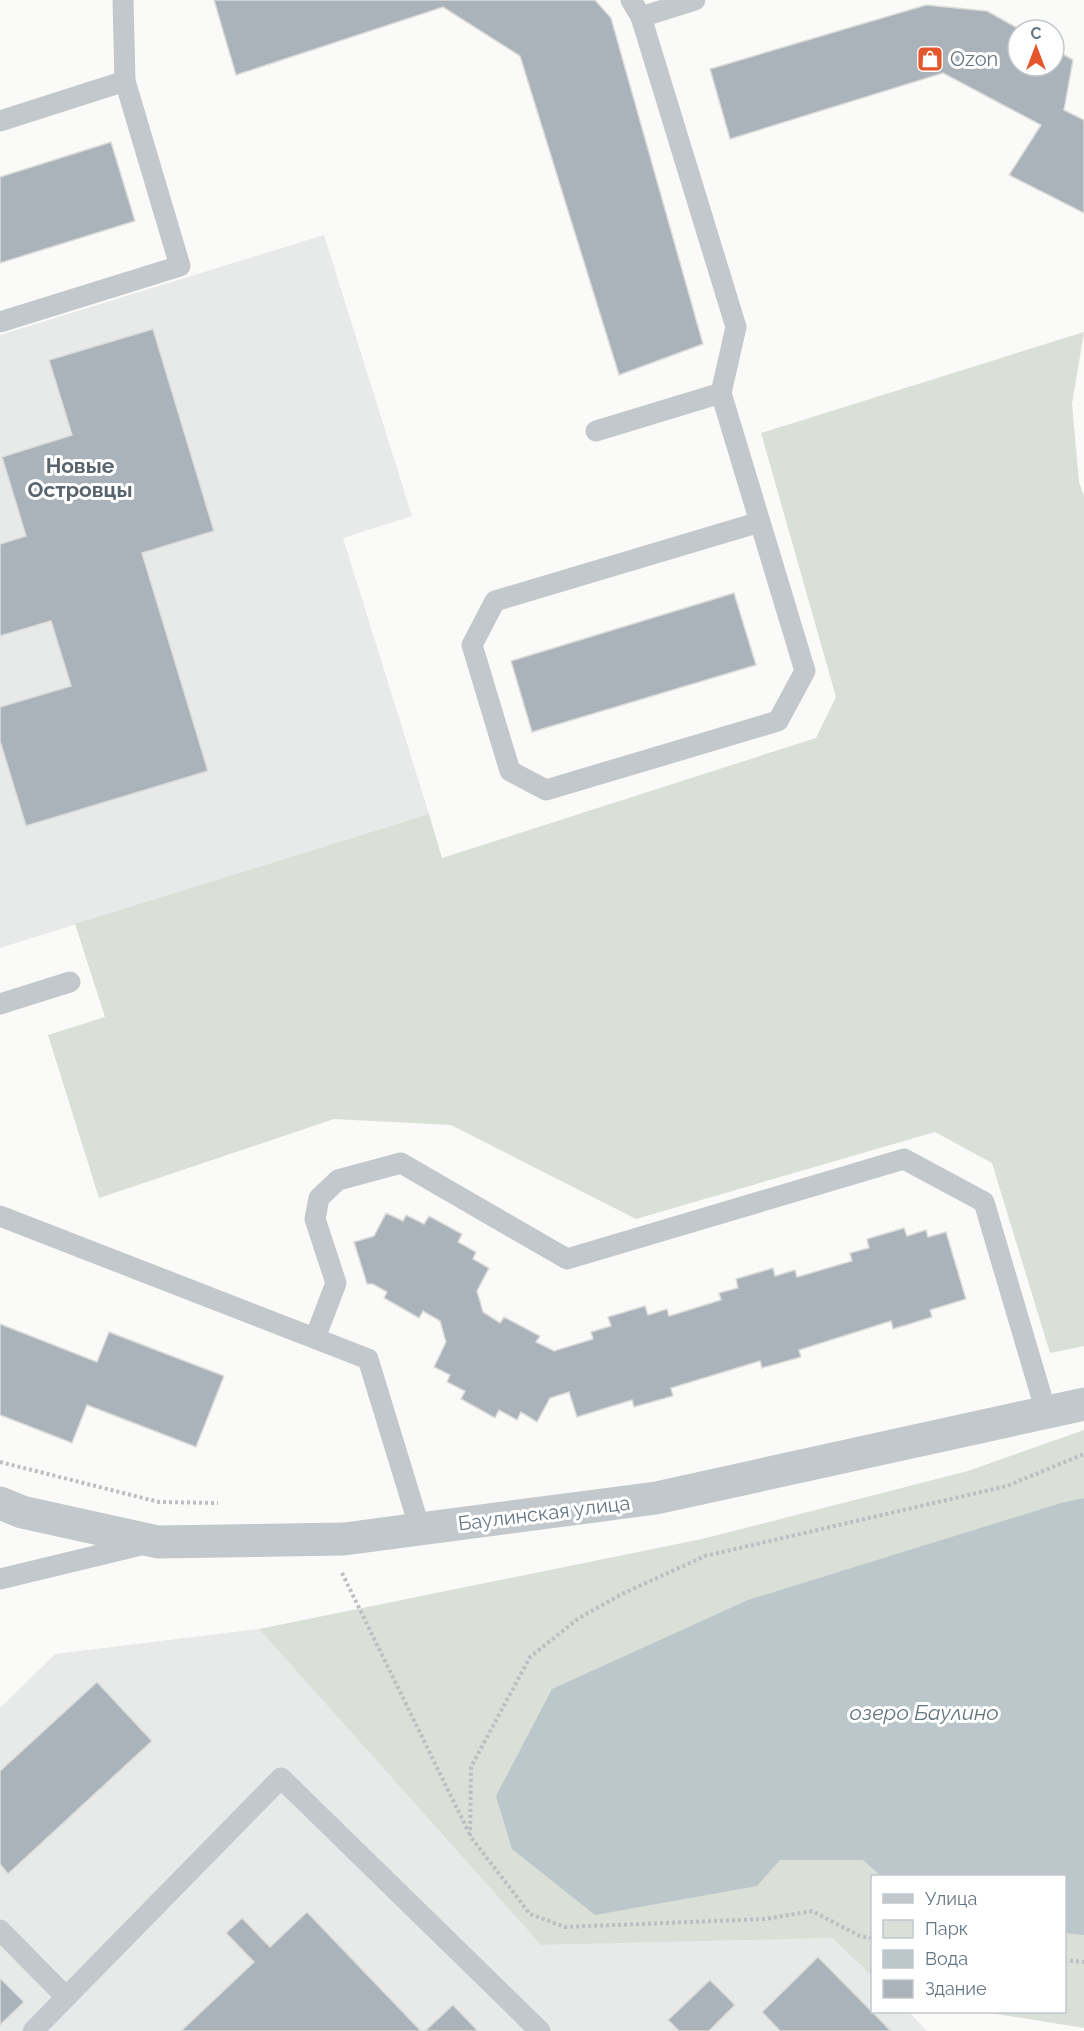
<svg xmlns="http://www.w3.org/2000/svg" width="1084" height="2031" viewBox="0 0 1084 2031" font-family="Raleway,sans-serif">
	<rect width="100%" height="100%" fill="#fafaf8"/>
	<g fill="#e8e9e9">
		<path d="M324,235l88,281 -69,22 86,276 -429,134v-613z"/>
		<path d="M259,1629l282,316 291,-7 40,38v36h37l18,19h-927v-323l55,-54z"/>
	</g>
	<g fill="#dadfd7">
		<path d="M1084,332l-12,72 7,78 5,14v850l-34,7 -58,-190 -57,-31 -299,87 -185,-94 -117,-6 -235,79 -51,-163 57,-18 -30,-93 354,-110 13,44 374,-120 20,-41 -75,-264z"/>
		<path d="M1084,1430v598l-100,-16h80v-136h-192v100l-40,-38 -291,7 -282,-316 443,-90 266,-68z"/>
	</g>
	<path fill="#bbc7cb" d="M1084,1498v437l-19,-2 -1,-57h-183l-18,-16h-83l-23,26 -162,29 -83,-66 -16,-53 56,-107 196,-89 313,-97z"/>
	<g fill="#aab3b9" stroke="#dcdcda" stroke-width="1.5">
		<path d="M214,0h381l16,18 92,326 -84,31 -99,-319 -77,-49 -207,68z"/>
		<path d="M926,5l61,6 34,19h-3v36h36v-17l19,11 -9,50 20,10v93l-75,-38 32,-50 -98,-52 -213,66 -20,-70z"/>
		<path d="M111,142l24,79 -135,42v-86z"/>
		<path d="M153,329l61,202 -72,22 66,218 -182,55 -26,-85v-34l71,-21 -20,-65 -51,15v-92l26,-8 -24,-79 70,-22 -23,-75z"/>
		<path d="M734,593l22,72 -224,67 -21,-71z"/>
		<path d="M386,1213l17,8 3,-6 18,9 5,-8 33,18 -4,8 18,10 -3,7 16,9 -12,23 6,21 17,11 4,-6 36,19 -4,6 18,9 39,-12 -2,-7 20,-6 -3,-9 37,-11 3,9 19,-6 2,7 52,-16 -2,-7 19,-5 -2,-9 37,-11 2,8 20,-6 2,7 55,-16 -2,-8 19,-5 -2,-9 37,-11 3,8 19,-6 2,7 18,-5 20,67 -36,11 2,7 -39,12 -2,-8 -92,29 2,7 -39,11 -2,-7 -89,27 2,8 -39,11 -2,-7 -55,17 -8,-25 -19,6 -13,24 -16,-10 -4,8 -18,-10 -4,8 -34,-19 4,-8 -18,-9 3,-7 -16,-8 12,-25 -6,-21 -17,-10 -4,7 -35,-20 3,-6 -14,-8h-6l-13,-42 20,-6z"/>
		<path d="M0,1324l97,38 12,-30 115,44 -28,71 -109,-42 -15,38 -72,-28z"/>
		<path d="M97,1682l55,59 -144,133 -8,-10v-93z"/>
		<path d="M307,1912l114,119h-240l73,-69 -28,-29 16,-15 28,29z"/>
		<path d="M818,1957l73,74h-111l-18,-19z"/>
		<path d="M0,1978l24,24 -24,23z"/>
		<path d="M710,1980l25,25 -26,26h-30l-11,-11z"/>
		<path d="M453,2005l25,26h-53z"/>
	</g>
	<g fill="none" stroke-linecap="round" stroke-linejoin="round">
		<g stroke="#bbbfc2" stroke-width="4" stroke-dasharray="3 3" stroke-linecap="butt">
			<path d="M0,1462l159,40 59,1"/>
			<path d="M342,1573l127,260"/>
			<path d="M872,1938l-12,-2 -48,-25 -47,8 -200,8 -35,-13 -60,-78 1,-69 59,-110 49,-39 45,-25 81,-37 302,-70 77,-32"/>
			<path d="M1064,1960l20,2"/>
		</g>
		<g stroke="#c3c8cc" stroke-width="21">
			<path d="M631,0l10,17 54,-17"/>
			<path d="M641,17l95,310 -15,66"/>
			<path d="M0,121l125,-40 -2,-81"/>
			<path d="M0,322l180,-56 -55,-185"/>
			<path d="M596,431l125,-38 84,278 -27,50 -232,69 -36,-19 -38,-126 23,-44 265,-79"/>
			<path d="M0,1004l70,-22"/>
			<path d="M0,1216l368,143 52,170"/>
			<path d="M315,1338l21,-55 -21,-64 4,-21 19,-18 63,-17 166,96 337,-100 80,43 62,210"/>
			<path d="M0,1579l145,-35"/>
			<path d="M0,1930l66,67"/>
			<path d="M33,2031l248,-253 259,253"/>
		</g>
		<path stroke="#c3c8cc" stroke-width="33" d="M0,1503l22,9 136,30 186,-3 312,-41 428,-94"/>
	</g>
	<defs>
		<symbol id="shop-square" viewBox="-11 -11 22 22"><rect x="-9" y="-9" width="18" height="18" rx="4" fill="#e4572e" stroke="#fff"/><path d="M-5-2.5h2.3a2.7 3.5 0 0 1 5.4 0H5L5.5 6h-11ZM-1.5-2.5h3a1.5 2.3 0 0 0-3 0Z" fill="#fff"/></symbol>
	</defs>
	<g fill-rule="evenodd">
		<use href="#shop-square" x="915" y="44" width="30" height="30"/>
	</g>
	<g text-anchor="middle" stroke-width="6" stroke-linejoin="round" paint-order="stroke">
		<g font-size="20" fill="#657683" stroke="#fff" text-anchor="start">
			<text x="950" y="66">Ozon</text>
		</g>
		<g font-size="20" fill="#657683" stroke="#fff">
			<text transform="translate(544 1513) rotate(-7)" y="7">Баулинская улица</text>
		</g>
		<g font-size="21" font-weight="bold" fill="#57646e" stroke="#fff">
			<text x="80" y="473">Новые<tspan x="80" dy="24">Островцы</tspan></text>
		</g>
		<g font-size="21" font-style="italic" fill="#60757c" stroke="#fff">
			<text x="924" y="1720">озеро Баулино</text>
		</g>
	</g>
	<rect x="871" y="1875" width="195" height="138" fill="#ffffff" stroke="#c1c8cd" stroke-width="1.5"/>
	<rect x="883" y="1894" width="30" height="9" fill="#c3c8cc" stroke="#c1c8cd" stroke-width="1.5"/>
	<text x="925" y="1905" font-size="18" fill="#657683">Улица</text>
	<rect x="883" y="1920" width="30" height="18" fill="#dadfd7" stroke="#c1c8cd" stroke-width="1.5"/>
	<text x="925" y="1935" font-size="18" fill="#657683">Парк</text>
	<rect x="883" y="1950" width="30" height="18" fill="#bbc7cb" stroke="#c1c8cd" stroke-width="1.5"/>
	<text x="925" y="1965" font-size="18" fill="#657683">Вода</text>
	<rect x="883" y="1980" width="30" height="18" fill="#aab3b9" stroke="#c1c8cd" stroke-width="1.5"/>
	<text x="925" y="1995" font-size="18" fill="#657683">Здание</text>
	<g transform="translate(1036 48)"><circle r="28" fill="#ffffff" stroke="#c1c8cd" stroke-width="1.5"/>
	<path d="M0-4.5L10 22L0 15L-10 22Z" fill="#e4572e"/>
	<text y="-9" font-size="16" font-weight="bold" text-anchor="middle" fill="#657683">С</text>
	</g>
</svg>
